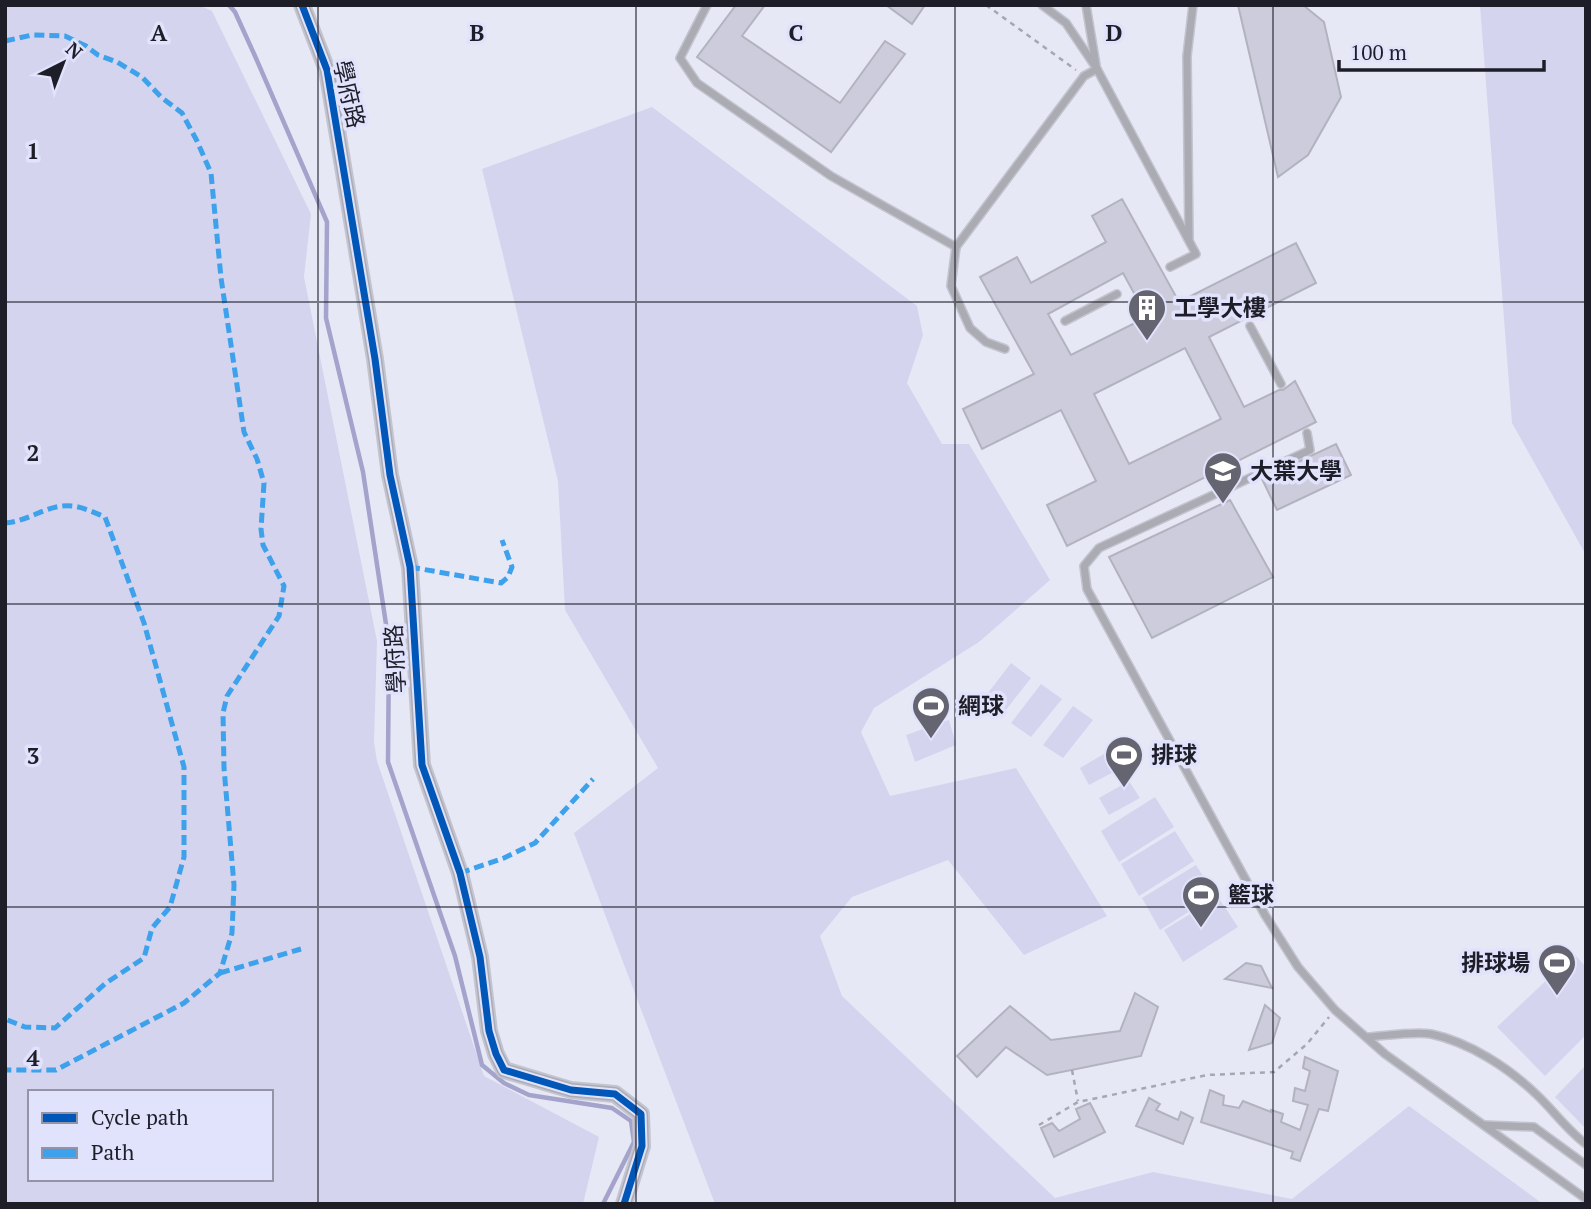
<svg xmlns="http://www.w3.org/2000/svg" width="1591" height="1209" viewBox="0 0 1591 1209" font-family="'PT Serif','Noto Sans TC',serif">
	<rect width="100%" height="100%" fill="#e7e8f6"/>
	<g fill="#d4d4ee" fill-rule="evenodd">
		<path d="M5,5h194l13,6 99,203 -7,63 73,364 -3,101 3,19 107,315 115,61 -16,67h-578zM30,1092h241v87h-241z"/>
		<path d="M1480,5h106v550l-74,-132z"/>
		<path d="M652,107l265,199 6,29 -16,48 35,61h27l81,136 -71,62 -105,66 -13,24 29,64 126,-28 91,148 -83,39 -76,-95 -96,37 -32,39 22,60 213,202 98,-26 139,27 117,-93 134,98h-828l-141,-371 84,-65 -93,-158 -7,-129 -76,-312z"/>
		<path d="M1011,663l20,15 -30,38 -20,-14z"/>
		<path d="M1041,684l21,15 -31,38 -20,-14z"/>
		<path d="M1073,706l20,14 -30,38 -20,-13z"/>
		<path d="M949,720l7,25 -41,17 -9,-27z"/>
		<path d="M1109,751l12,17 -32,17 -9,-17z"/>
		<path d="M1129,781l11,17 -31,17 -10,-17z"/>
		<path d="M1155,797l19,30 -55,35 -18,-31z"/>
		<path d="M1175,831l19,30 -55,35 -18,-32z"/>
		<path d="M1196,865l19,30 -55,35 -18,-32z"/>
		<path d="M1218,897l20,30 -55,35 -19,-32z"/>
		<path d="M1574,954l12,13v68l-41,41 -48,-49z"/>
		<path d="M1586,1065v64l-31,-32z"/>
	</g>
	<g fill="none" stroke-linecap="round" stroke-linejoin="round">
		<path stroke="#a3a3cb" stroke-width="4.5" d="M229,5l6,7 20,44 72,166 -1,96 37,154 26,172 -1,118 67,194 27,109 22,18 25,12 83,13 19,13 3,21 -31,62"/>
	</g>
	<g fill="#ccd" stroke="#b2b3bf" stroke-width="2" fill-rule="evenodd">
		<path d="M736,5h29l-23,31 98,67 45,-62 20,13 -74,98 -134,-95z"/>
		<path d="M886,5h39l-13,19z"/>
		<path d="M1238,5h65l21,17 17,75 -33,58 -30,22z"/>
		<path d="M1122,199l57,103 117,-59 20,40 -107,54 35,70 35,-17h4l12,-9 21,41 -249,124 -20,-41 49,-24 -35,-71 -79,39 -19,-40 71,-35 -54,-97 37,-20 14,26 75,-41 -14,-26zM1123,273l24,44 -76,38 -23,-41zM1185,348l36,71 -92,45 -35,-70z"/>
		<path d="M1336,444l15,31 -74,35 -15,-31z"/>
		<path d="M1230,500l43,77 -121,61 -43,-81z"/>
		<path d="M1246,963l15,3 11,22 -47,-9z"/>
		<path d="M1135,993l23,14 -17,49 -94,19 -41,-28 -29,30 -20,-21 53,-50 41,34 69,-9z"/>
		<path d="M1265,1005l15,13 -8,25 -23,7z"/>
		<path d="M1305,1057l33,14 -10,40 -9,-2 -19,52 -9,-3 2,-6 -92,-30 9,-32 14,6 -1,9 16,3 4,-7 28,11v-2l12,4 -2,8 19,8 8,-25 -15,-4 2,-13 10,3 5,-20 -7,-3z"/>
		<path d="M1149,1098l11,6 -4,6 22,10 3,-8 12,6 -10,26 -47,-18z"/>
		<path d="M1090,1103l15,29 -51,25 -13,-29 11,-5 7,8 21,-12 -4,-10z"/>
	</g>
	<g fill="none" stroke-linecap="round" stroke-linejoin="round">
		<defs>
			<g id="lane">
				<path d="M707,5l-27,53 17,25 134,93 125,71 128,-171 13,-7 99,185 -26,13"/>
				<path d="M1042,5l24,18 31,46"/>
				<path d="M1086,5l10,60"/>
				<path d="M1189,239l-2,-183 6,-51"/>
				<path d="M956,247l-5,39 19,42 16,14 19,7"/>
				<path d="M1065,321l52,-27"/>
				<path d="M1250,326l31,58"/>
				<path d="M1307,433l3,17 -211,98 -15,18 3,23 178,326 33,52 37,43 50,44 201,145"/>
				<path d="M1367,1037c18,-1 47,-6 64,-3 38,8 78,34 106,61 17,16 30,35 49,49"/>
				<path d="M1484,1125l50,2 52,38"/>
			</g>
			<path id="street" d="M302,5l25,65 48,289 15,116 20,92 12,198 38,108 20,84 9,74 7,23 8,16 67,20 44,4 26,20 1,32 -18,58"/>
		</defs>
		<use href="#lane" stroke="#c4c4cf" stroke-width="10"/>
		<use href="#street" stroke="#c4c4cf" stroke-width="18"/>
		<g stroke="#a6a7af" stroke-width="2.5" stroke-dasharray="5 5" stroke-linecap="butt">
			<path d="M986,5l90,65"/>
			<path d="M1072,1070l6,31"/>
			<path d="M1039,1125l39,-23 129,-27 67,-3 33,-28 22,-27"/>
		</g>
		<use href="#lane" stroke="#ababb4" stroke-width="7"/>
		<use href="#street" stroke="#ababb4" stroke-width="14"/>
		<g stroke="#3da2eb" stroke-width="5" stroke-dasharray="10 5" stroke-linecap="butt">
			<path d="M5,41l27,-6 33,1 21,10 12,9 19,7 25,15 20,21 20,15 15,28 14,32 10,105 23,154 13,27 7,24 -3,46 2,16 21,41 -5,30 -52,80 -4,17 1,55 10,117 -2,48 -12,40 -36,30 -128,67h-51"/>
			<path d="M5,523c23,-1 44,-20 67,-17 11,1 23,7 33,11l39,106 40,144v90l-14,50 -18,21 -8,30 -38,25 -51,45 -30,-1 -20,-8"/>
			<path d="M410,567l91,16 7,-6 4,-10 -10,-27"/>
			<path d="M460,873l44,-15 31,-15 58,-64"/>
			<path d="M220,973l81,-24"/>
		</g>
		<defs>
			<path id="cycleway" d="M302,5l25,65 48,289 15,116 20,92 12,198 38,108 20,84 9,74 7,23 8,16 67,20 44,4 26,20 1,32 -18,58"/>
		</defs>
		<use href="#cycleway" stroke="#e1e2fc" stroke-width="11"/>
		<use href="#cycleway" stroke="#0057b8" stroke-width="7"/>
	</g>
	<path fill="none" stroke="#1e1e29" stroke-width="2" stroke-opacity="0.55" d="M318,5v1199M636,5v1199M955,5v1199M1273,5v1199M5,302h1581M5,604h1581M5,907h1581"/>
	<defs>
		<symbol id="building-pin" viewBox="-11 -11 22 30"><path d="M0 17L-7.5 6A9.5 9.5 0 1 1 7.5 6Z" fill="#646571" stroke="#e1e2fc"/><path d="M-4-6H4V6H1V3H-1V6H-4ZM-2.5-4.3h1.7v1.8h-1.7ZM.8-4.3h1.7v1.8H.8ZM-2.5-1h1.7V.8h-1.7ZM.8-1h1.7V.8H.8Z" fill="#fff"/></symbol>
		<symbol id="university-pin" viewBox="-11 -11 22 30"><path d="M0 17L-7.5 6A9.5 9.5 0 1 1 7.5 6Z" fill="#646571" stroke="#e1e2fc"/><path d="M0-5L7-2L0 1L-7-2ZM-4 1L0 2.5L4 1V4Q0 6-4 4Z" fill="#fff"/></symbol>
		<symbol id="stadium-pin" viewBox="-11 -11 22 30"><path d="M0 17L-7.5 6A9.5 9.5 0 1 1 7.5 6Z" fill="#646571" stroke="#e1e2fc"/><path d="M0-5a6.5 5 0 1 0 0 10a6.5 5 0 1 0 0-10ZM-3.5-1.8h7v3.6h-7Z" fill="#fff"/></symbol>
	</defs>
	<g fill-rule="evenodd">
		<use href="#building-pin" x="1125" y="286" width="44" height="60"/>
		<use href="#university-pin" x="1201" y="449" width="44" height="60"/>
		<use href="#stadium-pin" x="909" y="684" width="44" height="60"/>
		<use href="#stadium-pin" x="1102" y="733" width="44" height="60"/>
		<use href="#stadium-pin" x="1179" y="873" width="44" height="60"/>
		<use href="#stadium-pin" x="1535" y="941" width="44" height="60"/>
	</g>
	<g text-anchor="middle" stroke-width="7" stroke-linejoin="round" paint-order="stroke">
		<g font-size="23" fill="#1e1e29" stroke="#e1e2fc">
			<text transform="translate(349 94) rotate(77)" y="8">學府路</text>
			<text transform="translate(395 659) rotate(-93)" y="8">學府路</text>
		</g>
		<g font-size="23" font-weight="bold" fill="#1e1e29" stroke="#e1e2fc" text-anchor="start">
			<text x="1174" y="316">工學大樓</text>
			<text x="1250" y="479">大葉大學</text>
			<text x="958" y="714">網球</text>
			<text x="1151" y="763">排球</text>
			<text x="1228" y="903">籃球</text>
			<text x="1530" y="971" text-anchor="end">排球場</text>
		</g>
	</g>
	<g font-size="23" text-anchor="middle" font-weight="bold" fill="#1e1e29" stroke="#e1e2fc" stroke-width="7" stroke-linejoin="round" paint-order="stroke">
		<text x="159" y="41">A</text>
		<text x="477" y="41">B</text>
		<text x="796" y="41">C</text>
		<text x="1114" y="41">D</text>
		<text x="33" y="159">1</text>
		<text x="33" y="461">2</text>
		<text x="33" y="764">3</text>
		<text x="33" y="1066">4</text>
	</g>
	<rect width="1591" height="1209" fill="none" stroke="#1e1e29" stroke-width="14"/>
	<rect x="28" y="1090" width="245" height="91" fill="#e1e2fc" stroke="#9394a8" stroke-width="2"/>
	<rect x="42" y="1113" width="35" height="10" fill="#0057b8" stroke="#9394a8" stroke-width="2"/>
	<text x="91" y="1125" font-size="21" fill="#1e1e29">Cycle path</text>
	<rect x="42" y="1148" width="35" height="10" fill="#3da2eb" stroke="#9394a8" stroke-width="2"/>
	<text x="91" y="1160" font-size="21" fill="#1e1e29">Path</text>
	<g transform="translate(63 63) rotate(42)" stroke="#e1e2fc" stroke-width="5" paint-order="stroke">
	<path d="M0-5L12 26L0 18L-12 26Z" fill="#1e1e29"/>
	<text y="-10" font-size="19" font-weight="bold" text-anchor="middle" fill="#1e1e29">N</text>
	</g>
	<path d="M1339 60v10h205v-10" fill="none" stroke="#1e1e29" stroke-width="3.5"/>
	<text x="1350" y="60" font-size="21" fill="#1e1e29" stroke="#e1e2fc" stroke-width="5" paint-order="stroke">100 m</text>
</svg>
